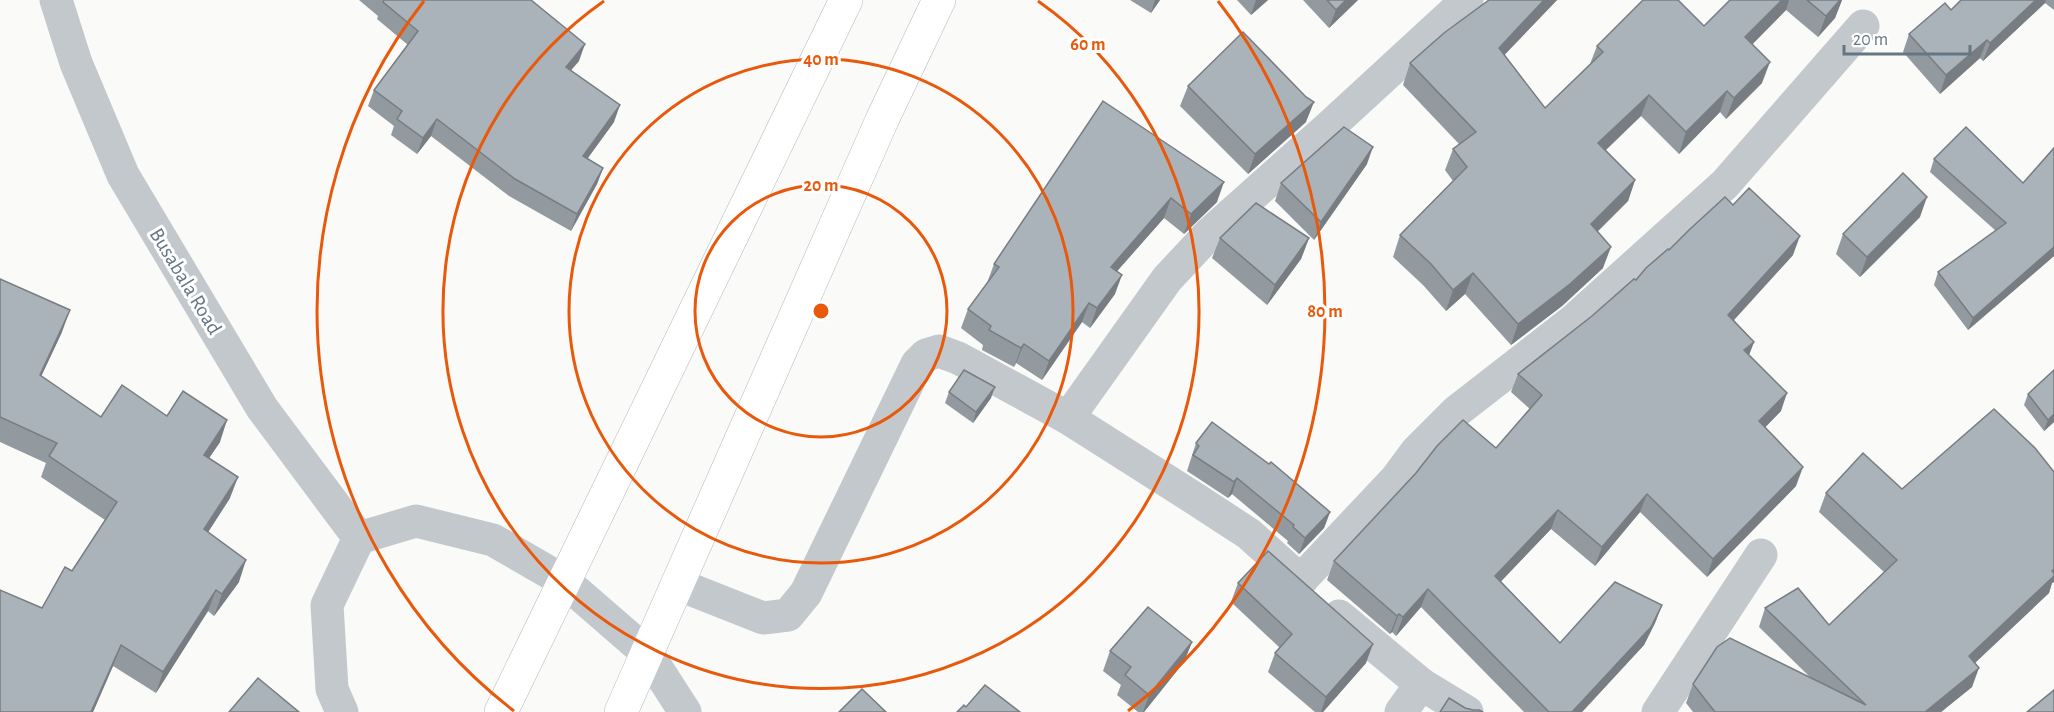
<svg xmlns="http://www.w3.org/2000/svg" width="2054" height="712" viewBox="0 0 2054 712" font-family="'Alegreya Sans',sans-serif">
	<rect width="100%" height="100%" fill="#fafaf8"/>
	<g fill="none" stroke-linecap="round" stroke-linejoin="round">
		<defs>
			<g id="highway">
				<path d="M501,712l345,-712"/>
				<path d="M621,712l261,-592 57,-120"/>
			</g>
		</defs>
		<use href="#highway" stroke="#b4b9bd" stroke-width="34"/>
		<g stroke="#c3c8cc" stroke-width="33">
			<path d="M56,0l20,63 47,112 139,233 97,130"/>
			<path d="M1068,418l99,-139 42,-45 120,-107 138,-127"/>
			<path d="M1300,581l96,-102 20,-27 41,-41 117,-91 151,-136 138,-158"/>
			<path d="M677,584l86,34 25,-3 18,-22 111,-229 9,-9 13,-4 19,7 110,60 129,82 52,34 52,47"/>
			<path d="M1339,616l82,68 46,28"/>
			<path d="M342,712l-10,-23 -5,-84 32,-67 57,-17 77,19 71,41 83,72 38,59"/>
			<path d="M1401,712l20,-28"/>
			<path d="M1658,712l103,-157"/>
		</g>
		<use href="#highway" stroke="#fff" stroke-width="33"/>
	</g>
	<g fill="#929a9f">
		<path d="M359,0h172l48,61 -8,9 43,52 -27,37 16,9 -6,16 -26,47 -62,-35 -78,-60 -14,18 -26,-19 3,-9 -26,-20 6,-16 34,-45 -31,-26 1,-3z"/>
		<path d="M1130,0h30l-9,13z"/>
		<path d="M1237,0h31l-17,15z"/>
		<path d="M1303,0h55l-29,28z"/>
		<path d="M1489,0h68l-53,55 41,53 45,-44 7,-18 107,-20 26,-26h112l-7,18 -17,19 -32,-27 -34,34 10,39 -36,36 -6,-7 -41,42 -38,-38 -35,34 29,30 -7,21 -30,30 5,37 -41,38 -51,39 -46,-51 -19,17 -23,-26 -30,-28 7,-22 53,-54 -8,-11 8,-21 6,-5 -56,-59 7,-22z"/>
		<path d="M1961,0h93v10l-9,-7 -62,58 -3,-3 -40,36 -37,-42 6,-18 42,-24z"/>
		<path d="M1188,86l118,36 -58,52 -68,-68z"/>
		<path d="M1103,101l114,101 -33,32 -20,-16 -47,53 -2,23 -25,34 -8,-6 -40,58 -26,-17 -2,4 -32,-17 1,-5 -22,-17 7,-19 19,-26 7,-19z"/>
		<path d="M2054,148v108l-86,74 -34,-45 4,-13 58,-41 -66,-59 4,-13 89,24z"/>
		<path d="M1367,164l-53,76 -39,-39 6,-18z"/>
		<path d="M1920,217l-60,60 -24,-23 7,-20z"/>
		<path d="M1220,238h89l-8,21 -34,46 -55,-47z"/>
		<path d="M1669,250l124,5 -59,65 20,22 -5,13 32,56 -16,16 31,59 -89,91 -67,-65 -45,54 -44,-37 -50,52 59,62 102,-38 -7,18 -11,22 -62,67h-58l-103,-105 -25,29 -4,-4 -2,2 -63,-54 7,-19 162,-113 34,-39 -19,-17 7,-18 74,-58 44,-36z"/>
		<path d="M0,279l62,53 -21,44 60,41 66,-1 53,26 -11,16 21,40 -22,34 31,50 -25,34 -6,-5 -52,82 -43,-27 -20,46h-93l42,-104 30,-37 33,-51 -64,-43 5,-14 -46,-21z"/>
		<path d="M949,392l42,6 -18,25 -28,-20z"/>
		<path d="M2028,394l26,28 -10,9 -20,-26z"/>
		<path d="M1196,443l134,69 -6,16 -25,26 -12,-11 1,-2 -56,-47 -4,4 -41,-27z"/>
		<path d="M2054,472v110l-2,1 -3,10 -74,70 -3,24 -31,25h-248l-7,-9 7,-19 119,-5 -53,-52 6,-19 64,17 55,-53 -65,-60 7,-19 76,-4z"/>
		<path d="M1238,583l128,80 -43,49h-8l-47,-40 7,-19 5,-5 -49,-46z"/>
		<path d="M1192,642l-8,20 -40,50h-6l-21,-17 4,-10 -18,-14 7,-20z"/>
	</g>
	<g fill="#777d82">
		<path d="M1155,0h5l-9,13z"/>
		<path d="M1256,0h12l-17,15z"/>
		<path d="M1346,0h12l-29,28 7,-18z"/>
		<path d="M1544,0h13l-66,69 8,-21z"/>
		<path d="M1782,0h7l-3,10 -48,49 7,-22z"/>
		<path d="M1840,0h2l-7,18 -17,19 8,-21z"/>
		<path d="M2036,0h10l-1,3 -62,58 7,-18z"/>
		<path d="M1987,40l-7,18 -40,36 6,-19z"/>
		<path d="M585,44l-6,17 -19,22 6,-16z"/>
		<path d="M1770,62l-8,21 -36,36 8,-21z"/>
		<path d="M1727,91l-7,21 -41,42 7,-22z"/>
		<path d="M1649,95l-8,21 -50,48 7,-21z"/>
		<path d="M1314,102l-8,20 -58,52 7,-20z"/>
		<path d="M620,105l-6,17 -37,51 6,-17z"/>
		<path d="M437,119l-6,17 -14,18 6,-16z"/>
		<path d="M1373,147l-6,17 -53,76 7,-18z"/>
		<path d="M603,168l-6,16 -26,47 6,-17z"/>
		<path d="M1635,180l-7,21 -44,44 7,-21z"/>
		<path d="M1224,182l-7,20 -33,32 7,-20z"/>
		<path d="M1927,197l-7,20 -60,60 7,-20z"/>
		<path d="M1171,198l-7,20 -60,68 7,-19z"/>
		<path d="M1800,236l-7,19 -71,78 6,-18z"/>
		<path d="M1309,238l-8,21 -34,46 8,-20z"/>
		<path d="M1611,247l-8,21 -41,38 -51,39 7,-21z"/>
		<path d="M2054,247v9l-86,74 5,-12z"/>
		<path d="M1473,273l-8,21 -19,17 7,-21z"/>
		<path d="M1122,275l-7,19 -25,34 7,-20z"/>
		<path d="M1089,303l-7,19 -40,58 7,-19z"/>
		<path d="M70,310l-8,22 -30,64 8,-21z"/>
		<path d="M1754,342l-7,18 -3,-10z"/>
		<path d="M1024,344l-8,19 -2,4 7,-19z"/>
		<path d="M995,387l-4,11 -18,25 3,-11z"/>
		<path d="M1787,393l-6,18 -28,29 6,-19z"/>
		<path d="M2054,414v8l-10,9 4,-11z"/>
		<path d="M227,420l-7,22 -23,34 7,-21z"/>
		<path d="M1803,467l-7,19 -89,91 6,-18z"/>
		<path d="M238,477l-8,21 -34,53 8,-22z"/>
		<path d="M1237,478l-5,16 -4,4 6,-16z"/>
		<path d="M1647,494l-7,18 -45,54 7,-19z"/>
		<path d="M1558,510l-7,19 -62,65 6,-18z"/>
		<path d="M1330,512l-6,16 -25,26 6,-16z"/>
		<path d="M246,560l-7,22 -25,34 8,-22z"/>
		<path d="M2054,569v13l-2,1 -3,10 -87,82 7,-19z"/>
		<path d="M1428,589l-7,18 -25,29 7,-19z"/>
		<path d="M216,590l-8,21 -52,82 7,-21z"/>
		<path d="M1662,605l-7,18 -11,22 -62,67h-10z"/>
		<path d="M1399,614l-7,18 -2,2 7,-18z"/>
		<path d="M1192,642l-8,20 -40,50h-1l6,-17z"/>
		<path d="M1373,644l-7,19 -43,49h-2l5,-15z"/>
		<path d="M121,645l-8,21 -20,46h-2z"/>
		<path d="M1979,668l-7,19 -31,25h-16z"/>
	</g>
	<g fill="#aab3b9" stroke="#777d82" stroke-width="1.5">
		<path d="M384,0h147l54,44 -19,23 54,38 -37,51 20,12 -26,46 -62,-35 -78,-60 -14,19 -26,-19 5,-8 -28,-21 44,-59 -35,-29z"/>
		<path d="M1327,0h19l-10,10z"/>
		<path d="M1489,0h55l-45,48 46,60 58,-56 -6,-6 46,-46h35l26,26 26,-26h52l-37,37 25,25 -36,36 -7,-7 -41,41 -37,-37 -51,48 37,37 -44,44 20,23 -41,37 -52,40 -45,-51 -20,17 -22,-26 -31,-29 67,-68 -14,-18 23,-17 -66,-69 34,-30z"/>
		<path d="M1807,0h33l-14,16z"/>
		<path d="M1961,0h75l-46,43 -3,-3 -41,35 -37,-41 36,-31 6,7z"/>
		<path d="M1243,32l63,65 8,5 -59,52 -67,-68z"/>
		<path d="M1103,101l121,81 -33,32 -20,-16 -60,69 11,8 -25,33 -8,-5 -40,58 -25,-17 -3,4 -32,-18 2,-4 -23,-17 31,-42 -5,-3z"/>
		<path d="M1344,127l29,20 -52,75 -40,-39z"/>
		<path d="M1966,127l57,56 31,-35v99l-81,71 -35,-46 68,-49 -72,-64z"/>
		<path d="M1903,173l24,24 -60,60 -24,-23z"/>
		<path d="M1749,188l51,48 -72,79 26,27 -10,8 43,43 -28,28 44,46 -90,92 -66,-65 -45,53 -44,-37 -63,66 65,67 55,-61 47,23 -11,22 -79,85h-23l-121,-123 -25,28 -4,-3 -2,2 -63,-55 82,-88 21,-27 26,-26 33,28 46,-53 -24,-21 74,-58 42,-37 2,1 10,-12 22,-19 1,1 20,-20 36,-33 8,8z"/>
		<path d="M1256,203l53,35 -34,47 -55,-47z"/>
		<path d="M0,279l70,31 -30,65 61,42 21,-32 45,31 16,-25 44,29 -23,35 34,22 -34,52 42,31 -24,34 -6,-4 -53,82 -42,-27 -30,67h-91v-122l42,18 23,-41 7,4 45,-69 -68,-46 8,-13 -57,-26z"/>
		<path d="M964,370l31,17 -19,25 -27,-20z"/>
		<path d="M2054,370v44l-6,6 -20,-26z"/>
		<path d="M1994,409l41,39 19,24v97l-2,2 2,2v3l-85,80 10,12 -54,44h-210l-22,-28 24,-37 13,-9 136,67 -101,-97 33,-20 31,37 68,-65 -71,-67 37,-40 39,36z"/>
		<path d="M1212,422l57,42 2,-2 59,50 -25,26 -12,-11 1,-2 -57,-47 -3,4 -41,-27 6,-9 -3,-3z"/>
		<path d="M1268,551l105,93 -47,53 -51,-44 17,-19 -54,-51z"/>
		<path d="M1148,607l44,35 -43,53 -24,-20 6,-8 -21,-16z"/>
		<path d="M258,678l41,34h-70z"/>
		<path d="M985,685l35,27h-63l7,-7 2,2z"/>
		<path d="M862,689l24,23h-47z"/>
		<path d="M2054,690v22h-27z"/>
		<path d="M1449,698l16,10 8,2h6l4,2h-43z"/>
	</g>
	<g fill="none" stroke="#e8590c" stroke-width="3">
		<circle cx="821" cy="311" r="126"/>
		<circle cx="821" cy="311" r="252"/>
		<path d="M1038 1A378 378 0 1 1 604 1"/>
		<path d="M514 711A504 504 0 0 1 424 1M1218 1A504 504 0 0 1 1128 711"/>
	</g>
	<g text-anchor="middle" stroke-width="6" stroke-linejoin="round" paint-order="stroke">
		<g font-size="21" fill="#657683" stroke="#fff">
			<text transform="translate(186 281) rotate(59)" y="7">Busabala Road</text>
		</g>
	</g>
	<circle cx="821" cy="311" r="9" fill="#e8590c" stroke="#fff" stroke-width="3"/>
	<g font-size="18" text-anchor="middle" font-weight="bold" fill="#e8590c" stroke="#fff" stroke-width="6" stroke-linejoin="round" paint-order="stroke">
		<text x="1088" y="50">60 m</text>
		<text x="821" y="65">40 m</text>
		<text x="821" y="191">20 m</text>
		<text x="1325" y="317">80 m</text>
	</g>
	<path d="M1844 45v9h126v-9" fill="none" stroke="#657683" stroke-width="3"/>
	<text x="1853" y="45" font-size="18" fill="#657683" stroke="#ffffff" stroke-width="4.5" paint-order="stroke">20 m</text>
</svg>
